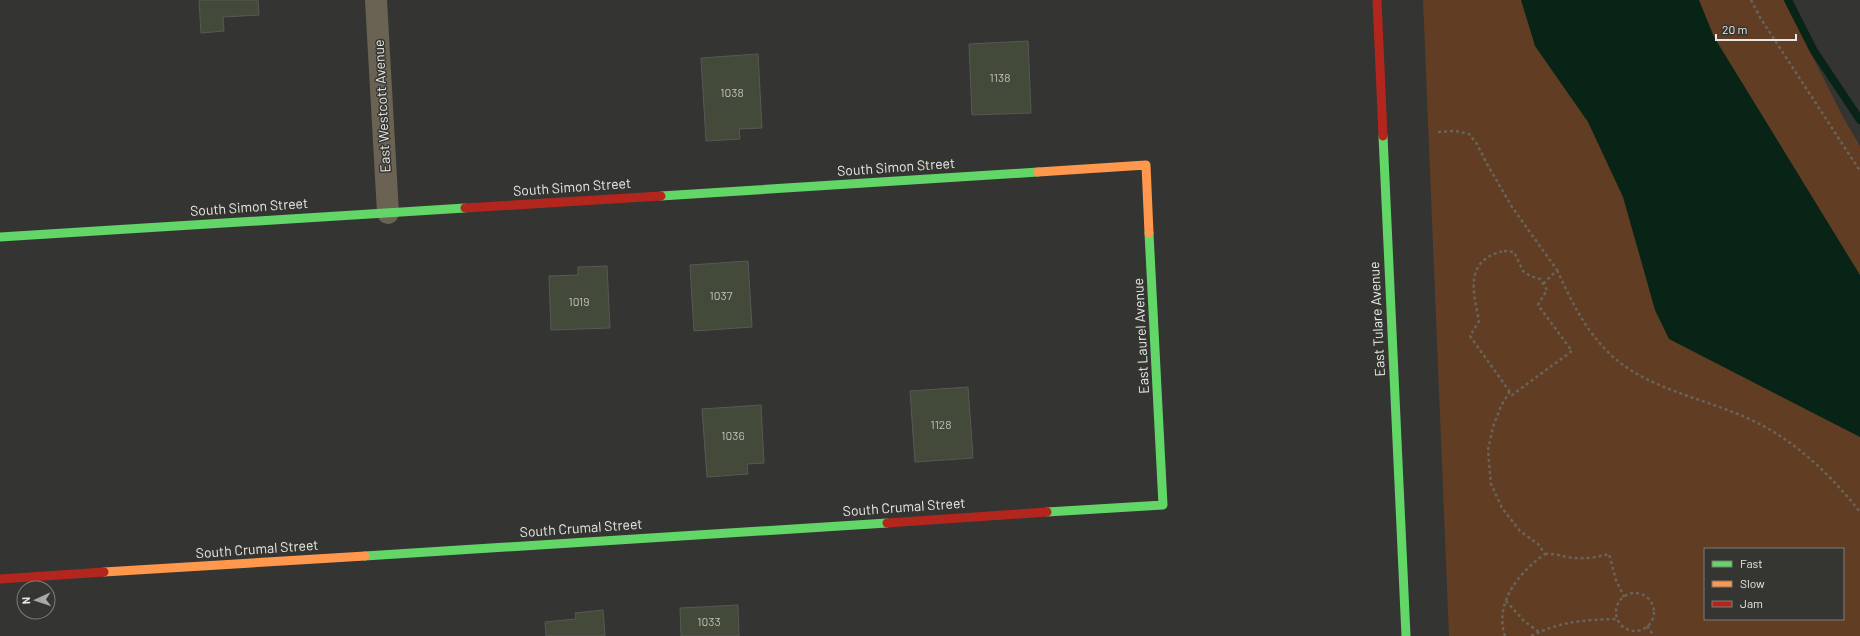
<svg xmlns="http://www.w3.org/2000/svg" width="1860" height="636" viewBox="0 0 1860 636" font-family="Barlow,sans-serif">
	<rect width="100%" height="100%" fill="#343432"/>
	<path fill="#613d24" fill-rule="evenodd" d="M1423,0h361l59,117 17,29v490h-411zM1705,549h138v70h-138z"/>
	<path fill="#072416" d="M1521,0h178l15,37 146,238v162l-191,-98 -14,-29 -32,-113 -35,-75 -53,-76z"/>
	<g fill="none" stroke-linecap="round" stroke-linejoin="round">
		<path stroke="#072416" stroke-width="8" d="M1788,0l26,51 46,69"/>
	</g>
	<g fill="#434a3a" stroke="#585856">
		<path d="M199,0h59l1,15 -36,2 1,14 -23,2z"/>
		<path d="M1028,41l3,72 -59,2 -3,-71z"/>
		<path d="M758,54l4,74 -23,1 1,10 -34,2 -5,-83z"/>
		<path d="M748,261l4,66 -58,4 -4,-66z"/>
		<path d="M607,266l3,62 -59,2 -2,-54 29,-1v-8z"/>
		<path d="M968,387l5,71 -58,4 -5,-71z"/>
		<path d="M761,405l3,58 -17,1 1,10 -41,3 -5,-68z"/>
		<path d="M738,605l1,31h-58l-1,-28z"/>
		<path d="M603,610l2,26h-59l-1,-14 31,-3 -1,-6z"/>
	</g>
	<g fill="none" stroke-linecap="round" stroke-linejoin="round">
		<g stroke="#69645a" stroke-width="2.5" stroke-dasharray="3 3" stroke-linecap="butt">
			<path d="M1751,0l10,19 99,152"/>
			<path d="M1438,132l17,-1 14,3 8,10 10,20 25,43 45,63 -14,14"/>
			<path d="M1504,251l10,1 9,19 7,5 10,3 7,11 -9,15 34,46 -60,44 -42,-59 9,-15c-6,-30 -15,-61 25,-70z"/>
			<path d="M1557,270c16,34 27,59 55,86 35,31 81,40 123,57 51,19 92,57 125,99"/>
			<path d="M1545,554c10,-1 19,3 29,4 12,1 24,-1 35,-4l7,26 8,17"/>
			<circle cx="1635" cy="612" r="19"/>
			<path d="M1506,601l18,20 15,11"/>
			<path d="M1647,626l7,10"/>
			<path d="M1505,636c-11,-33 14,-64 40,-82l-7,-10 -18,-13 -18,-23 -11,-24 -3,-34 5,-23 8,-21 9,-15"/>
			<path d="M1531,636c31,-15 52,-16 86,-17"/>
		</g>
		<path stroke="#6a6253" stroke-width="22" d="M376,0l12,213"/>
		<g stroke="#63d668" stroke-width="9">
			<path d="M1383,136l23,500"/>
			<path d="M661,196l377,-24"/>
			<path d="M0,237l465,-29"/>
			<path d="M1047,512l116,-7 -14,-272"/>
			<path d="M365,556l522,-33"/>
		</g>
		<g stroke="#ff974d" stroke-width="9">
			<path d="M1038,172l108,-7 3,68"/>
			<path d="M104,572l261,-16"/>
		</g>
		<g stroke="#b3261e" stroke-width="9">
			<path d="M1377,0l6,136"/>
			<path d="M465,208l196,-12"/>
			<path d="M887,523l160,-11"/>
			<path d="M0,579l104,-7"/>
		</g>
	</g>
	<g text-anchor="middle" stroke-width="3" stroke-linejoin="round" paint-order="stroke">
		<g font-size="12" fill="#bec0ba">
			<text x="1000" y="82">1138</text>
			<text x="732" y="97">1038</text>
			<text x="721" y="300">1037</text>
			<text x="579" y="306">1019</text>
			<text x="941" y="429">1128</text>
			<text x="733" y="440">1036</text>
			<text x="709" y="626">1033</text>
		</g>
		<g font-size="14" fill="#e7e7e5" stroke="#353531">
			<text transform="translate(382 106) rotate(-93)" y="5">East Westcott Avenue</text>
			<text transform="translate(896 167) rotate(-4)" y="5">South Simon Street</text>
			<text transform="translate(572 187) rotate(-4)" y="5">South Simon Street</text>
			<text transform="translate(249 207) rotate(-4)" y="5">South Simon Street</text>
			<text transform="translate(1377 319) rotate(-93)" y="5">East Tulare Avenue</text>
			<text transform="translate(1141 336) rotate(-93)" y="5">East Laurel Avenue</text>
			<text transform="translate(904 507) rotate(-4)" y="5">South Crumal Street</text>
			<text transform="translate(581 528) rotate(-4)" y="5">South Crumal Street</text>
			<text transform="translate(257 549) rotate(-4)" y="5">South Crumal Street</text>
		</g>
	</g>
	<rect x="1704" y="548" width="140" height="72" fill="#353531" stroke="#7c7c79"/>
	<rect x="1712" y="561" width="20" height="6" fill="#63d668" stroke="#7c7c79"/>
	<text x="1740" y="568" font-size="12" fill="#e7e7e5">Fast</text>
	<rect x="1712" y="581" width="20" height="6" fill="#ff974d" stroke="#7c7c79"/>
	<text x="1740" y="588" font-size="12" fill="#e7e7e5">Slow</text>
	<rect x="1712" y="601" width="20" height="6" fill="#b3261e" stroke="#7c7c79"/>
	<text x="1740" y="608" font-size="12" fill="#e7e7e5">Jam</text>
	<g transform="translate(36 600) rotate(267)"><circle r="19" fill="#353531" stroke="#7c7c79"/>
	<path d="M0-3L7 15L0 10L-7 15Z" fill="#a8a8a6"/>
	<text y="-6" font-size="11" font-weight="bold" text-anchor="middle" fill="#e7e7e5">N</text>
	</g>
	<path d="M1716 34v6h80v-6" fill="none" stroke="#e7e7e5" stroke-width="2"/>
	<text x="1722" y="34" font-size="12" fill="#e7e7e5" stroke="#353531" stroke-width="3" paint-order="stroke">20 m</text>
</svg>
